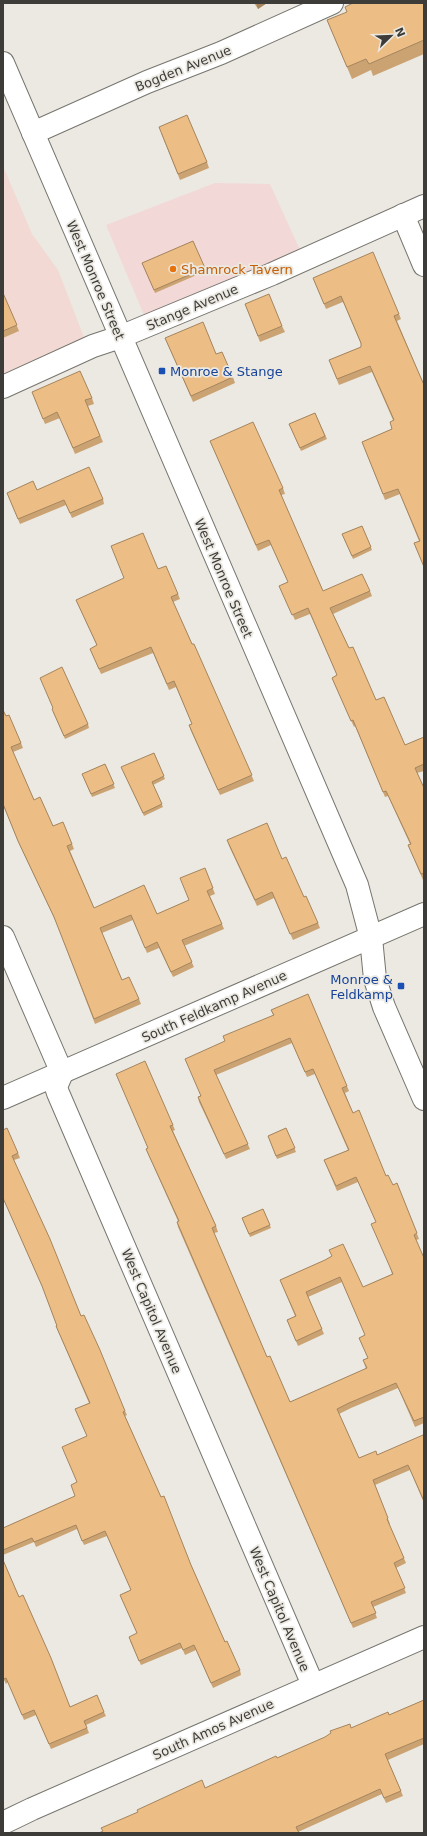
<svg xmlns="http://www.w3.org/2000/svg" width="427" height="1836" viewBox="0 0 427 1836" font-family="'DejaVu Sans',sans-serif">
	<rect width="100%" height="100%" fill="#ebe9e2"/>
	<path fill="#f3d8d8" d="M215,183l55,1 30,66 -156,65 -38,-90z"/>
	<path fill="#f3d9d4" d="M3,166l29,68 26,36 27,70 -82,37z"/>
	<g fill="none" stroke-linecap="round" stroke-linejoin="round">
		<defs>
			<g id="minor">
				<path d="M33,133l114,-51 74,-29 111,-50"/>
				<path d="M403,215l21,50"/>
				<path d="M3,387l90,-41 27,-9 152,-63 152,-68"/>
				<path d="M3,937l59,136 -6,14 2,6 255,592"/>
				<path d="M3,1098l421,-184"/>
				<path d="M3,1823l29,-14 392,-172"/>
			</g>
			<path id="tertiary" d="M3,63l354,822 14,53 4,41 9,28 40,92"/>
		</defs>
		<use href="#minor" stroke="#76756e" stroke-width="24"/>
		<use href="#tertiary" stroke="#76756e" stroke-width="24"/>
		<use href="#minor" stroke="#fff" stroke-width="22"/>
		<use href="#tertiary" stroke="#fff" stroke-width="22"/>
	</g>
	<g fill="#cba373">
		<path d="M254,3h13l-9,6z"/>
		<path d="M424,3v51l-51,22 -2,-6 -19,9 -20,-47 -5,-12z"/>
		<path d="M161,133l46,29 2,6 -29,12z"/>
		<path d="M193,241l13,30 -51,22 -13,-30z"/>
		<path d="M313,278l86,36 2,5 -4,2 27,64v182l-10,-24 5,-2 -19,-47 -15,6 -23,-58 30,-13 1,-9 -21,-48 -33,13 -10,-25 32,-13v-3l-18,-42 -17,7z"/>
		<path d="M3,293l16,38 -16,7z"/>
		<path d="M245,304l37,22 3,6 -25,10z"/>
		<path d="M165,338l51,16 17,23 2,6 -42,19z"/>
		<path d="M32,392l60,6 2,6 -6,2 15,36 -28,12 -15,-36 -15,6z"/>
		<path d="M315,413l12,26 -26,12 -12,-27z"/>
		<path d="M210,441l73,47 2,6 -4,1 42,96h47l2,5 -39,18 16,34 27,52 29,45 19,-8v34l-7,2 7,15v92h-1l-13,-30 -2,-5 2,-1 -22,-48 -3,1 -30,-71 -1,1 -20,-44 -2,-5 5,-3 -27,-61 -15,6 -16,-34 9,-4 -17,-37 -13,6z"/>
		<path d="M37,490l66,9 1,5 -32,14 -6,-13 -46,19 -13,-31z"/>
		<path d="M362,526l10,24 -19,9 -11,-25z"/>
		<path d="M158,569l20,25 2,5 -7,3 81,179 -34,14 -29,-64 -2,-6 3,-1 -16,-37 -7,3 -16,-37 -52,21 -11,-25 7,-3 -21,-46z"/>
		<path d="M53,712l35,12 1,4 -24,11z"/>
		<path d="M6,716l15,27 2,5 -10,4 21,48 19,26 19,18 2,5 -4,2 24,57 63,6 32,-14 16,-32 10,26 -5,2 14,33 -40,17 10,21 -21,10 -14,-29 -12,5 -14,-33 -31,13 20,47 17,19 2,5 -46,20 -39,-102 -36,-76 -17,-41z"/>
		<path d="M154,753l11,26 -12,6 10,22 -19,9 -21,-45z"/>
		<path d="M105,764l10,24 -23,9 -10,-23z"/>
		<path d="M227,840l55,19 36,64 2,5 -27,12 -19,-42 -17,8 -28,-60z"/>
		<path d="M271,1010l76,76 2,5 -4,2 8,20 33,63 7,9 4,-2 22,56 -3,1 8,18v165l-9,4 -17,-39 -47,20 -12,6 20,44 18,-3 47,-16v64l-14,-33 -35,15 15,39h-1l17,39 -10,5 10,25 -33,14 4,11 -24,10 -175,-401 -1,-5 1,-1 -30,-67 -2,-5 2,-1 -32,-74 57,51 2,5 -2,1 43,95 2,6 -4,1 53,124 23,45 76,-33 -3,-9 5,-2 -9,-20 6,-3 -23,-53 -34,15 16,37 -26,12 -11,-26 8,-4 -15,-36 45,-20 38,27 29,-13 -16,-52 -18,-40 -21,9 -11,-26 -2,-5 24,-10 -33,-76 -8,3 -15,-34 -76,32 34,74 -24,10 -27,-57 -1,-5 2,-1 25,-55 48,-26z"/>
		<path d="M286,1128l10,24 -19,7 -9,-23z"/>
		<path d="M3,1130l15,23 2,5 -6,2 67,156 44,95 2,4 -2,1 100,226 15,28 1,5 -28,13 -17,-38 -11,5 -3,-7 -41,17 -11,-24 7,-8 -17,-38 11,-5 -24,-54 -23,9 -7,-16 -41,18 -2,-5 -31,13v-27l72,-32 2,-13 10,-47 -12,-27 14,-6 -31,-72 -2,-5h1l-13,-35 -41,-93z"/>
		<path d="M263,1209l8,19 -21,9 -8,-19z"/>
		<path d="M3,1560l16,37 51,110 34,5 2,4 -20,9 3,8 -38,16 -15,-34 -12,5 -16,-38 -2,2 -3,-6z"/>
		<path d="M424,1700v44l-36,16 15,36 -17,7 -4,-9 -84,38 -93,-44 146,-60 38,-13z"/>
	</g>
	<path fill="#a5855e" d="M256,3h11l-9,6z"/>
	<g fill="#ecbe86" stroke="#a5855e">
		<path d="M353,3h71v37l-55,24 -3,-5 -19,8 -20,-47 20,-8 -2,-5z"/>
		<path d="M187,115l20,47 -29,12 -19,-47z"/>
		<path d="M193,241l12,27 -51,22 -12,-27z"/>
		<path d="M373,252l26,62 -5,2 30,69v182l-10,-24 6,-2 -22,-52 -15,5 -21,-52 30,-13 -2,-7 4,-2 -24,-54 -33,13 -8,-19 32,-13v-4l-20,-47 -17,8 -11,-26z"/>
		<path d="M3,293l14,32 -14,6z"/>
		<path d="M269,294l13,32 -24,10 -13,-32z"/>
		<path d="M203,322l13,32 6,-2 11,25 -42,19 -26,-58z"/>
		<path d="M80,371l12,27 -7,2 15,36 -27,12 -16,-36 -14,7 -11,-27z"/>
		<path d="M315,413l10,23 -25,12 -11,-24z"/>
		<path d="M253,422l30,66 -4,2 44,101 39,-17 8,17 -40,17 19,40 4,-1 23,53 8,-3 21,48 19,-8v27l-9,4 9,20v85l-3,1 -13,-29 3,-1 -25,-53 -3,1 -30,-72 -2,1 -19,-43 5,-3 -29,-67 -16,7 -13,-29 9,-4 -19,-42 -13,5 -46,-104z"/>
		<path d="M89,467l14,32 -33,14 -6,-13 -46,19 -11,-26 26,-12 4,9z"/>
		<path d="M362,526l9,21 -19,9 -10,-22z"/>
		<path d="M143,533l15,36 8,-3 12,28 -7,3 21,47h2l58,131 -34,15 -29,-65 3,-1 -18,-43 -7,3 -16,-37 -52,22 -9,-20 7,-4 -21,-45 48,-22 -13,-32z"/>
		<path d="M62,667l26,57 -24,12 -12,-27 1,-1 -13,-30z"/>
		<path d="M3,710l3,6 3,-1 12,28 -10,4 23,53 6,-3 13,29 10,-4 9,22 -5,2 27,62 50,-23 13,29 32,-14 -9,-22 25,-10 8,20 -6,3 15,33 -40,16 10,22 -21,10 -14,-30 -12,6 -14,-33 -31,13 22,52 7,-3 10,22 -45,20 -40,-102 -36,-76 -15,-37z"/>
		<path d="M154,753l10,23 -12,6 10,22 -19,9 -22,-46z"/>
		<path d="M105,764l9,20 -23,10 -9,-20z"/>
		<path d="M267,823l15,36 4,-2 18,40 2,-1 12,27 -28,11 -18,-42 -17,8 -28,-60z"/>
		<path d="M308,994l39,92 -5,2 11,25 6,-3 27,66 2,-1 5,10 4,-2 20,50 -3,2 10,23v159l-10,4 -18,-38 -47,20 -12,6 22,49 17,-7 1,4 46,-20 1,4v62l-16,-36 -35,15 15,38 -1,1 17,39 -10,5 11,25 -34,14 5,11 -25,10 -174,-401 2,-1 -33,-72 2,-1 -32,-74 29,-13 28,64 -3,1 46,100 -4,2 55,129 3,-1 20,46 77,-34 -4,-8 5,-2 -9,-20 6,-3 -25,-58 -34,15 16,37 -26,12 -9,-21 9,-4 -16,-36 45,-20 7,-4 -3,-6 14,-6 20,43 30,-13 -22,-50 5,-2 -20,-45 -20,9 -12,-26 25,-10 -36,-81 -8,3 -15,-34 -76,32 34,74 -24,10 -26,-57 3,-1 -16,-37 40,-18 -2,-5 51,-21 -3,-5z"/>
		<path d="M7,1128l11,25 -6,3 38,83 31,77 3,-1 16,35 25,61 -2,1 38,85 3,-1 27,69 34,77 2,-1 13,29 -29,13 -17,-38 -11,5 -3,-7 -41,18 -10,-24 8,-4 -17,-38 11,-5 -26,-59 -23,10 -6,-16 -42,17 -2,-4 -29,12v-22l72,-32 -4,-11 6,-3 -15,-35 25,-11 -12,-27 15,-6 -34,-77h1l-15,-40 -39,-88v-68z"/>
		<path d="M286,1128l9,20 -19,8 -8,-20z"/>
		<path d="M263,1209l7,16 -21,9 -7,-16z"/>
		<path d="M3,1560l16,37 4,-2 28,63 19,49 27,-12 7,17 -20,9 3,7 -38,16 -15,-34 -12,5 -16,-37 -2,1 -1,-2z"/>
		<path d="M424,1700v38l-39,16 16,37 -17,7 -4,-9 -84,38 3,6h-200l4,-2 -2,-3 37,-16 -1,-2 65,-30 3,8 71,-32 1,2 48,-21 6,-4 -1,-2 20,-7 1,4 37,-16 1,3z"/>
	</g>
	<circle fill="#e8710a" stroke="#ebe9e2" stroke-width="1.5" cx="173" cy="269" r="4"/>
	<g fill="#1a4fb4" stroke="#ebe9e2" stroke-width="1.5">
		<rect x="158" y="367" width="8" height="8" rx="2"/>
		<rect x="397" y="982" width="8" height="8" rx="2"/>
	</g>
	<g text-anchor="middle" stroke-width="3.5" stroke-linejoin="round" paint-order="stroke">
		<g font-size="13" fill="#3d3c39" stroke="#ebe9e2">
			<text transform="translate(183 68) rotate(-22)" y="5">Bogden Avenue</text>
			<text transform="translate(96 280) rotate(67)" y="5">West Monroe Street</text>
			<text transform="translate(192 307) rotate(-23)" y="5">Stange Avenue</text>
			<text transform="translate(224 578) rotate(67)" y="5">West Monroe Street</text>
			<text transform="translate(214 1006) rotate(-24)" y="5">South Feldkamp Avenue</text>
			<text transform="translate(152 1311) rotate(67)" y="5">West Capitol Avenue</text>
			<text transform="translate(280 1609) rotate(67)" y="5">West Capitol Avenue</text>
			<text transform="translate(213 1729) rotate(-24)" y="5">South Amos Avenue</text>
		</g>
		<g font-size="13" fill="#c56008" stroke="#ebe9e2" text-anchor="start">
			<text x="181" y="274">Shamrock Tavern</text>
		</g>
		<g font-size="13" fill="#164399" stroke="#ebe9e2" text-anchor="start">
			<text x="170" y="376">Monroe &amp; Stange</text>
			<text x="393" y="984" text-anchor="end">Monroe &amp;<tspan x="393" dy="15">Feldkamp</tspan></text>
		</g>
	</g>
	<rect width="427" height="1836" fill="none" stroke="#3d3c39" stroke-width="8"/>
	<g transform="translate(391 36) rotate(67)" stroke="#ebe9e2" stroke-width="3" paint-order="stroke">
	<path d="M0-3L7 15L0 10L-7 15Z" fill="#3d3c39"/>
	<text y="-6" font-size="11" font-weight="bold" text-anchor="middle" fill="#3d3c39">N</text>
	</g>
</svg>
